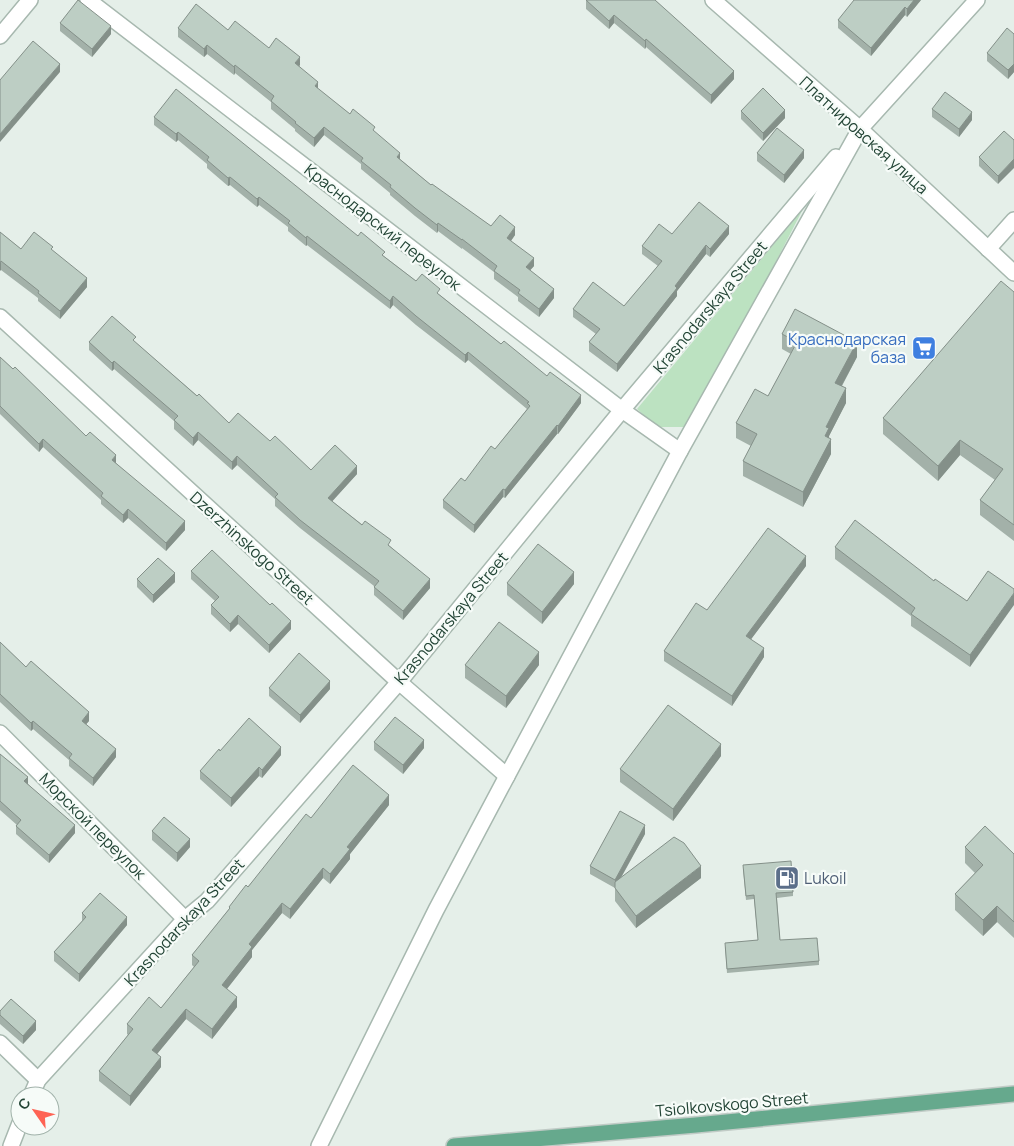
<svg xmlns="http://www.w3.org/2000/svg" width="1014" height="1146" viewBox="0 0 1014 1146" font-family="Manrope,sans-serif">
	<rect width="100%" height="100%" fill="#e5efe9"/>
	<path fill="#bce2c1" d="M803,209l-112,218h-34l-20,-18z"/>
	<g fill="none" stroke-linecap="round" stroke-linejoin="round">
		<defs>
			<g id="minor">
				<path d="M88,0l534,410 58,41"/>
				<path d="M713,0l147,129 154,144"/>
				<path d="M0,36l30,-36"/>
				<path d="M988,249l26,-29"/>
				<path d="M0,317l399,365 108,94"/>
				<path d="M0,733l185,186"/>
				<path d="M0,1043l38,37"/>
				<path d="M31,1096l7,-16 147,-161 22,-18 192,-219 223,-272 214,-253"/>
				<path d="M11,1146l9,-23"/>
				<path d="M319,1146l117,-236 71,-134 173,-325 180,-322 117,-129"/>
			</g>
			<path id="major" d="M454,1146l242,-21 318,-31"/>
		</defs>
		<use href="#minor" stroke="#a7b8af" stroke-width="18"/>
		<use href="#major" stroke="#c1cbc6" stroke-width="18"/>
		<use href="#minor" stroke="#fff" stroke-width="15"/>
		<use href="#major" stroke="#66a98d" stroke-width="15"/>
	</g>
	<g fill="#a3b1a9">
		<path d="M586,0h69l79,79 -23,25 -65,-57 -1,2 -31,-26 -5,6 -23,-20z"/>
		<path d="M921,0l-14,17 -2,-2 -34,41 -33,-28v-8z"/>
		<path d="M60,23l51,11 -19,23 -32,-26z"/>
		<path d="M178,28l50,2 41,18 31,17 -1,1 19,23 32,25 25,19 25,26 31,26 60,41 24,9 -4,6 23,25 -4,4 24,28 -15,19 -21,-16v-4l-24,-18v-7l-32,-24v1l-24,-18 -1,2 -22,-17 -25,-21v-2l-29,-24v-5l-37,-29 -10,12 -19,-16v-2l-24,-20v-7l-36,-29 -1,2 -27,-21 -3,3 -26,-20z"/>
		<path d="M1014,34v38l-6,7 -21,-18v-8z"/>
		<path d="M932,109l40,11 -13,17 -27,-20z"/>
		<path d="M741,111l44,7 -22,23 -22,-22z"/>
		<path d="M154,117l204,119 58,45 24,14 61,49 80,59 -23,31h-1l-52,64 -2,-1 -29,36 -31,-25v-8l22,-19 30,-32 32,-40 -59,-49 -3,3 -49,-38 -23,-20 -3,4 -83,-64 -1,1 -18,-15v-4l-29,-22 -2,2 -27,-22 -2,1 -21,-18v-4l-29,-24 -2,2 -22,-17z"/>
		<path d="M1004,131l-6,53 -19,-18v-9z"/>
		<path d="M757,153l47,5 -20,25 -27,-22z"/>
		<path d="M0,232l21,17 32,2 34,36 -27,32 -22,-18v-3l-37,-28z"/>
		<path d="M729,234l-19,23 -4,-3 -29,37v5l-60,76 -28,-21v-9l7,-8 -23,-17v-8l51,-3 34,-40 -16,-12v-8z"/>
		<path d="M1014,292v249l-34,-26v-15l15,-20 -35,-25 -22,26 -55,-47v-16z"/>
		<path d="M782,334l75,23 -15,29 4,17 -17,33 2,18 -28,53 -60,-31v-15l8,-15 -15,-8v-15l32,-27 23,-42 -9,-5z"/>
		<path d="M89,342l47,1 93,80 41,18 41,29 46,4 -25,27 59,46 39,41 -27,32 -29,-25v-9l-74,-58 -25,-22v-7l-38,-34 -5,5 -34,-30 -5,6 -19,-17v-8l-60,-52 -2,2 -23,-21z"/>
		<path d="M0,357l86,79 30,27 69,67 -19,21 -38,-33 -5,5 -22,-19v-4l-58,-53 -4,5 -39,-38z"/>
		<path d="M835,547l99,34 33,20 21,-30 -18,96 -59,-41v-10l-76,-57z"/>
		<path d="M806,566l-55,73 13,18 -32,49 -68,-45v-10l43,-41z"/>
		<path d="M191,571l100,58 -22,24 -31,-29 -8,8 -19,-18v-9l4,-4 -24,-22z"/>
		<path d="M137,579l38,3 -22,21 -16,-16z"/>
		<path d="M507,583l67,1 -32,40 -35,-29z"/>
		<path d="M0,642l26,25 63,54 -3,3 30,33 -23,29 -24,-20v-6l-36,-31 -2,2 -31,-29z"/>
		<path d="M465,665h74l-33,43 -41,-30z"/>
		<path d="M269,688l61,1 -30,34 -31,-27z"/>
		<path d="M374,742l50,6 -21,26 -29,-24z"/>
		<path d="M220,751l61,4 -19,23 -3,-2 -28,31 -31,-28v-8z"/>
		<path d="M0,754l28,30 47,49 -26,30 -33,-29v-8l1,-1 -17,-15z"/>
		<path d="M721,756l-48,65 -53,-39v-13z"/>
		<path d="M389,805l-39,49v5l-20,25 -7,-6 -33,41 -8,-6 -30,37v7l-25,32 10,18 -25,32 -26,-20 -29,35 4,13 -31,39 -31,-25v-10l29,-36 -1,-1v-10l34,-16 33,-41 -2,-2v-10l37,-46v-2l82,-89z"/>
		<path d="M152,831l38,16 -13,15 -25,-22z"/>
		<path d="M645,834l-24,44h80l-65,50 -21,-27v-13l-25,-14v-8z"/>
		<path d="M965,847l49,7v84l-17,-16 -14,14 -28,-26v-16l20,-21 -10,-10z"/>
		<path d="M743,869l50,23v4l-16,2 3,42 39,21v4l-92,8 -2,-26 33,-7 -4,-41 -8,1z"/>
		<path d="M82,913l45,12 -48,57 -25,-21v-9l28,-31z"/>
		<path d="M0,1011l36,19 -13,14 -23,-20z"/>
	</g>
	<g fill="#849089">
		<path d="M914,0h7l-14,17v-8z"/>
		<path d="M905,7v8l-34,41v-8z"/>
		<path d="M614,15v8l-5,6v-8z"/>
		<path d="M111,26v8l-19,23v-8z"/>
		<path d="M646,39v8l-1,2v-8z"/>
		<path d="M207,45v9l-3,3v-8z"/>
		<path d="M300,57v8l-5,6v-8z"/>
		<path d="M60,64v8l-60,70v-8z"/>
		<path d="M1014,64v8l-6,7v-9z"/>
		<path d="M235,65v8l-1,2v-8z"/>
		<path d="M734,71v8l-23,25v-9z"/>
		<path d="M318,82v8l-3,-4z"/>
		<path d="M785,110v8l-22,23v-8z"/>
		<path d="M972,112v8l-13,17v-8z"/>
		<path d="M324,127v8l-10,12v-9z"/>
		<path d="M178,132v8l-2,2v-8z"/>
		<path d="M804,150v8l-20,25v-8z"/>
		<path d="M400,153v8l-3,-4z"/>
		<path d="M1014,159v9l-16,16v-8z"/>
		<path d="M230,177v8l-2,1v-8z"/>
		<path d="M259,197v8l-2,2v-8z"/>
		<path d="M438,223v8l-1,2v-8z"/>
		<path d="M729,226v8l-19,23v-8z"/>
		<path d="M515,227v8l-8,11v-8z"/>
		<path d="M307,236v9l-1,1v-8z"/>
		<path d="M706,245v9l-29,37v5l-60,76v-8l58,-78z"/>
		<path d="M534,258v8l-8,9v-8z"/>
		<path d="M1,261v9l-1,1v-8z"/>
		<path d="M87,278v9l-27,32v-8z"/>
		<path d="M554,289v9l-15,19v-8z"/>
		<path d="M393,296v9l-3,4v-8z"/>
		<path d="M857,342v15l-22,41v-15z"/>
		<path d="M468,352v8l-3,3v-8z"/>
		<path d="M114,361v8l-2,2v-8z"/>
		<path d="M846,388v15l-17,33v7l2,-4v15l-28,53v-15l23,-65z"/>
		<path d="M581,395v8l-23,31v-8z"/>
		<path d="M557,425v9l-52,64v-8z"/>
		<path d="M198,432v8l-5,6v-8z"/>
		<path d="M43,439v8l-4,5v-8z"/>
		<path d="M960,440v15l-22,26v-15z"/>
		<path d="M116,455v9l-4,-4z"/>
		<path d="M237,456v9l-5,5v-8z"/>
		<path d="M357,466v8l-29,32v-8z"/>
		<path d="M503,489v8l-29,36v-8z"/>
		<path d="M128,509v9l-5,5v-8z"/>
		<path d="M185,521v9l-19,21v-8z"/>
		<path d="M806,556v10l-60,80v-10z"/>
		<path d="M574,572v12l-32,40v-12z"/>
		<path d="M175,573v9l-22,21v-8z"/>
		<path d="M430,579v9l-27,32v-9z"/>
		<path d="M1014,593v12l-44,62v-12z"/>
		<path d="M238,615v9l-8,8v-8z"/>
		<path d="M291,621v8l-22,24v-8z"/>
		<path d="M764,648v9l-32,49v-10z"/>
		<path d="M539,652v13l-33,43v-12z"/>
		<path d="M330,681v8l-30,34v-8z"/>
		<path d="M89,712v9l-7,8v-8z"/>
		<path d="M33,721v8l-2,2v-8z"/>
		<path d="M424,740v8l-21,26v-9z"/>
		<path d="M721,744v12l-48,65v-12z"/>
		<path d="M281,747v8l-19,23v-8z"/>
		<path d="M116,749v8l-23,29v-8z"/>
		<path d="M259,767v9l-28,31v-9z"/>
		<path d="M28,777v8l-4,-4z"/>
		<path d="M389,795v10l-39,49v5l-20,25v-10l17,-27z"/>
		<path d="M75,825v8l-26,30v-8z"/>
		<path d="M645,825v9l-30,54v-8z"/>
		<path d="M190,839v8l-13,15v-9z"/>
		<path d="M701,866v12l-65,50v-12z"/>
		<path d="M323,868v10l-33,41v-10z"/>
		<path d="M282,903v10l-30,37v7l-30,38v-10l27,-41z"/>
		<path d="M997,906v16l-14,14v-16z"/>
		<path d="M127,917v8l-48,57v-8z"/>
		<path d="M237,997v10l-25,32v-10z"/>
		<path d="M186,1009v10l-34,41v-10z"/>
		<path d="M36,1021v9l-13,14v-8z"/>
		<path d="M161,1057v10l-31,39v-10z"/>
	</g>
	<g fill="#bdcec4" stroke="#849089">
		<path d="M78,0l33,26 -19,23 -32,-26z"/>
		<path d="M586,0h69l79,71 -23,24 -65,-56 -1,2 -31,-26 -5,6z"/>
		<path d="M854,0h60l-7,9 -2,-2 -34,41 -33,-28z"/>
		<path d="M196,4l32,26 7,-9 34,27 7,-10 24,19 -5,6 23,19 -3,4 35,28 3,-5 22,18 -2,3 27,23 -3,4 34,28 1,-1 59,42 9,-11 15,12 -8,11 27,20 -8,9 28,22 -15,20 -21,-16 2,-3 -26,-19 3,-5 -35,-27v1l-24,-17 -1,2 -22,-17 -25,-21 1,-2 -30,-24 2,-3 -39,-31 -10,11 -19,-15 1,-1 -25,-21 3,-5 -39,-31 -1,2 -27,-22 -3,4 -26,-21z"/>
		<path d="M1007,28l7,6v30l-6,6 -21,-17z"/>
		<path d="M33,41l27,23 -60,70v-54z"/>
		<path d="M763,88l22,22 -22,23 -22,-22z"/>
		<path d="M176,89l182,147 3,-4 24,20 -3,3 34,26 6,-7 18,15 -3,4 64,51 3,-3 43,35 3,-4 31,23 -23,31 -1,-1 -52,65 -2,-1 -29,36 -31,-25 18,-22 4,3 26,-35 4,3 35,-43 -3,-3 2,-1 -61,-50 -3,3 -49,-39 -23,-20 -3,5 -83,-65 -1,2 -18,-15 2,-2 -31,-24 -2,2 -27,-22 -2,1 -21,-18 2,-3 -31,-25 -2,2 -22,-17z"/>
		<path d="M945,92l27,20 -13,17 -27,-20z"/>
		<path d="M777,128l27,22 -20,25 -27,-22z"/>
		<path d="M1004,131l10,9v19l-16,17 -19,-19z"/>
		<path d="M699,202l30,24 -19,23 -4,-4 -31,41 2,2 -60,76 -28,-22 11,-13 -27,-20 20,-27 31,24 38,-45 -20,-15 17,-22 13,10z"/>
		<path d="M0,232l21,17 13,-17 19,15 -2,2 36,29 -27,33 -22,-18 1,-2 -38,-30 -1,2z"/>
		<path d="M1001,281l13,11v233l-34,-25 23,-31 -43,-29 -22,26 -55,-48z"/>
		<path d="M795,309l62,33 -22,41 11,5 -20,39 3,1 -4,8 6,3 -28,53 -60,-31 14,-27 -21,-11 19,-34 13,7 29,-54 -15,-8z"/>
		<path d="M112,316l24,21 -3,3 64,56 2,-2 30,29 9,-10 32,28 5,-5 36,34 24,-25 22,21 -29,32 34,27 3,-4 26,19 -3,5 42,34 -27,32 -29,-24 5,-6 -79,-61 -25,-23 3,-3 -41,-38 -5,6 -34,-30 -5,6 -19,-18 4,-4 -64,-55 -2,2 -23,-21z"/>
		<path d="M0,357l13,12 2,-2 71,69 4,-4 26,23 -4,5 73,61 -19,22 -38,-34 -5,6 -22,-19 2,-3 -60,-54 -4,5 -39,-38z"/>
		<path d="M855,520l79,61 1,-2 32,22 21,-30 26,18v4l-44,62 -59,-41 4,-6 -80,-61z"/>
		<path d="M768,528l38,28 -60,80 18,12 -32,48 -68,-45 32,-48 11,7z"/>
		<path d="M538,544l36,28 -32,40 -35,-29z"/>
		<path d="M212,550l58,55 2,-2 19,18 -22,24 -31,-30 -8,9 -19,-19 8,-8 -28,-26z"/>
		<path d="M158,558l17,15 -22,22 -16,-16z"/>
		<path d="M499,622l40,30 -33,44 -41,-31z"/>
		<path d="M0,642l26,25 5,-6 58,51 -7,9 34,28 -23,29 -24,-20 3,-4 -39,-33 -2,2 -31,-29z"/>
		<path d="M299,653l31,28 -30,34 -31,-27z"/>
		<path d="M668,705l53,39 -48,65 -53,-40z"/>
		<path d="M395,717l29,23 -21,25 -29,-23z"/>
		<path d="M249,718l32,29 -19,23 -3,-3 -28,31 -31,-27 19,-22 1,2z"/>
		<path d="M0,754l28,23 -4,4 51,44 -26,30 -33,-29 5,-6 -21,-19z"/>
		<path d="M353,765l36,30 -42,52 3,2 -20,25 -7,-6 -33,41 -8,-6 -33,41 3,3 -30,38 15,12 -25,32 -26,-20 -34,41 9,7 -31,39 -31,-25 34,-42 -6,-5 22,-27 12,11 38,-47 -7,-6 38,-47 -1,-1 17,-22 2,2 58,-73 5,4z"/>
		<path d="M620,811l25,14 -30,55 -25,-14z"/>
		<path d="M164,817l26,22 -13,14 -25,-22z"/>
		<path d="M985,826l29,28v68l-17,-16 -14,14 -28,-26 28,-29 -18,-18z"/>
		<path d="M674,837l10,6 17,23 -65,50 -21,-28v-6z"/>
		<path d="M791,861l2,31 -17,1 4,47 37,-2 2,23 -92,8 -2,-26 33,-3 -4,-45 -8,1 -3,-31z"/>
		<path d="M100,893l27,24 -48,57 -25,-22 32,-35 -4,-4z"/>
		<path d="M11,999l25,22 -13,15 -23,-21v-4z"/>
	</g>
	<defs>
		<symbol id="supermarket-square" viewBox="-11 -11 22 22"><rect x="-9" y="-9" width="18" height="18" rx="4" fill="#3f7fe0" stroke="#f6fbf8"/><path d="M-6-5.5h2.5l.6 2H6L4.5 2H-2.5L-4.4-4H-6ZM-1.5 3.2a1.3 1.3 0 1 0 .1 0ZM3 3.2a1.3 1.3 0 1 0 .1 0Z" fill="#fff"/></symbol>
		<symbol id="fuel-square" viewBox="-11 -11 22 22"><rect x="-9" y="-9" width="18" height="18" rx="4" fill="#5c6f8a" stroke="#f6fbf8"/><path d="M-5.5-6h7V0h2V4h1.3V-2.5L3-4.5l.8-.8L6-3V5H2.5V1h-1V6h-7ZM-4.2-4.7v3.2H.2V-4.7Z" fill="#fff"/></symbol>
	</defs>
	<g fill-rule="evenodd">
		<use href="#supermarket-square" x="910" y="334" width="28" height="28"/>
		<use href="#fuel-square" x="773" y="864" width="28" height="28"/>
	</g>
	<g text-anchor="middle" stroke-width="4.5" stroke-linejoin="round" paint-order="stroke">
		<g font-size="16" fill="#224435" stroke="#f6fbf8">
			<text transform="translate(864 135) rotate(42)" y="6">Платнировская улица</text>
			<text transform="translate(383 227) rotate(38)" y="6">Краснодарский переулок</text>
			<text transform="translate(710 307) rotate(-50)" y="6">Krasnodarskaya Street</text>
			<text transform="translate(252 548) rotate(42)" y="6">Dzerzhinskogo Street</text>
			<text transform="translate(451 618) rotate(-50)" y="6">Krasnodarskaya Street</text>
			<text transform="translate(93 826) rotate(45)" y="6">Морской переулок</text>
			<text transform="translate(184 922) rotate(-47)" y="6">Krasnodarskaya Street</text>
			<text transform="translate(732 1104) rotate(-5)" y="6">Tsiolkovskogo Street</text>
		</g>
		<g font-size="16" fill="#366cbe" stroke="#f6fbf8" text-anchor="end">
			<text x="906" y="345">Краснодарская<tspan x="906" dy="18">база</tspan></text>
		</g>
		<g font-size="16" fill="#4e5e75" stroke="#f6fbf8" text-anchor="start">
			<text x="804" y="884">Lukoil</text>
		</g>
	</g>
	<g transform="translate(35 1111) rotate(304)"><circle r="24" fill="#f6fbf8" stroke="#a1b2aa"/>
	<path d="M0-4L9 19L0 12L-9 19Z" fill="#fe6354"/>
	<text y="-8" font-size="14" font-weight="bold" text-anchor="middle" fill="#224435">С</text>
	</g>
</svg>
